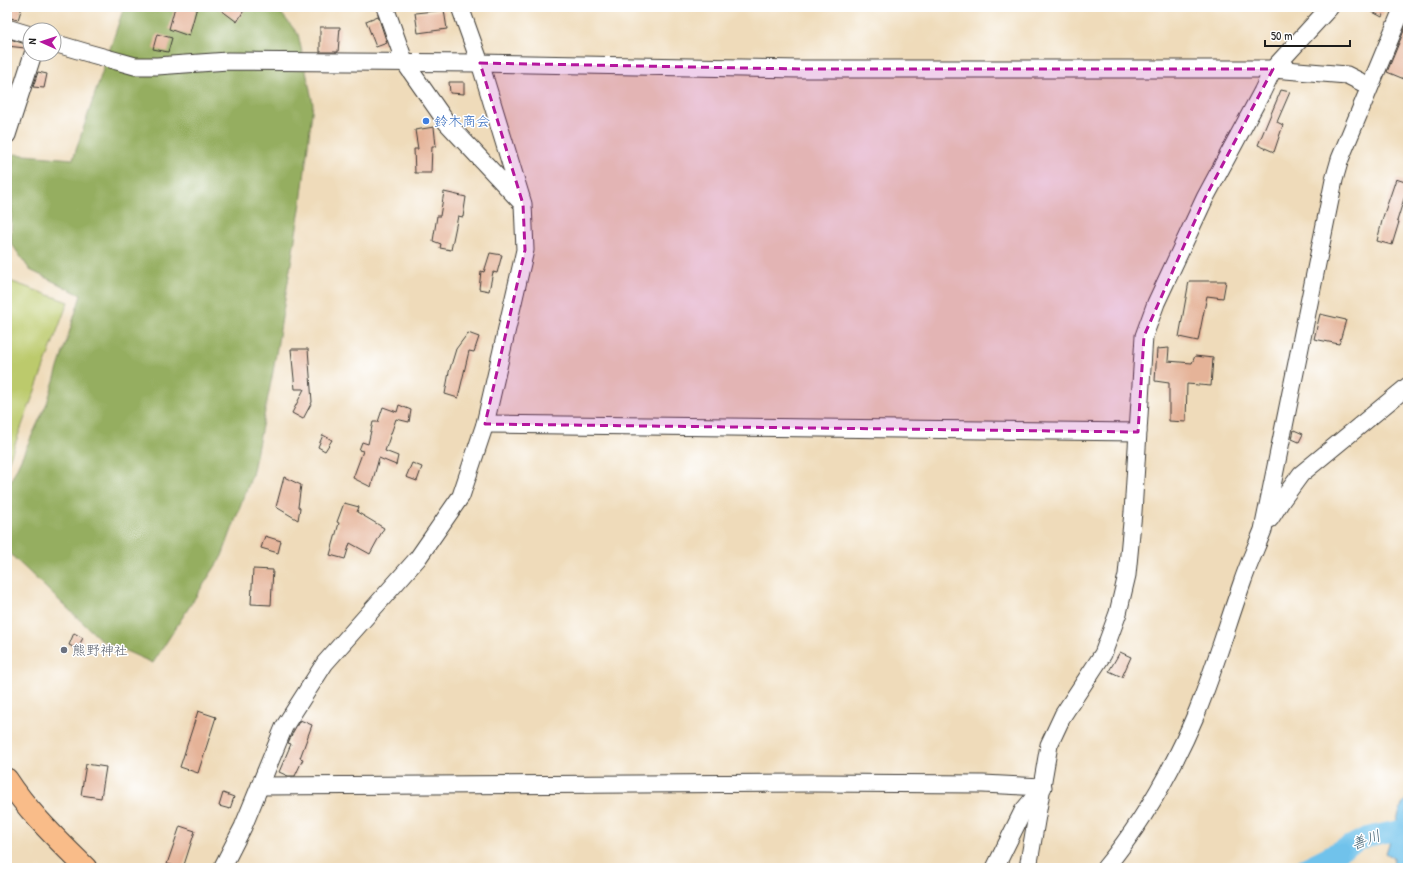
<svg xmlns="http://www.w3.org/2000/svg" width="1415" height="875" viewBox="0 0 1415 875" font-family="'Patrick Hand','Klee One',sans-serif">
	<rect width="100%" height="100%" fill="#fff"/>
	<filter id="ink" filterUnits="userSpaceOnUse"><feTurbulence type="fractalNoise" baseFrequency=".025" numOctaves="2"/><feDisplacementMap in="SourceGraphic" scale="8" xChannelSelector="R" yChannelSelector="G"/><feConvolveMatrix kernelMatrix="1 2 1 2 8 2 1 2 1" color-interpolation-filters="sRGB"/></filter>
	<filter id="wash" filterUnits="userSpaceOnUse"><feTurbulence type="fractalNoise" baseFrequency=".012" numOctaves="4" result="noise"/><feDisplacementMap in="SourceGraphic" scale="16" xChannelSelector="R" yChannelSelector="G"/><feGaussianBlur stdDeviation="0.9" result="paint"/><feColorMatrix in="noise" values="0 0 0 0 0 0 0 0 0 0 0 0 0 0 0 0 0 1.4 0 .05"/><feComposite in="paint" operator="in"/></filter>
	<g filter="url(#wash)">
		<rect width="100%" height="100%" fill="#efdbba"/>
		<path fill="#bcca6c" stroke="#6c7344" d="M7,280l61,22 -60,161h-1z"/>
		<path fill="#95ae60" stroke="#58653e" d="M124,7h152l22,27 15,70 -12,99 -28,169 -21,103 -30,81 -69,107 -52,-23 -94,-89v-62l40,-86 34,-108 -51,-25 -19,-27 2,-89 60,5z"/>
		<path fill="#6fc2eb" stroke="#466f84" d="M1408,797v71h-15l1,-10 -8,-5 16,-49z"/>
		<g fill="none" stroke-linecap="round" stroke-linejoin="round">
			<path stroke="#6fc2eb" stroke-width="20" d="M1304,868l63,-31 41,-9"/>
		</g>
		<g id="blocks">
			<g fill="#e5b398">
				<path d="M7,7h15l-4,13 -11,-3z"/>
				<path d="M175,7h22l-8,29 -20,-7z"/>
				<path d="M217,7h29l-9,15z"/>
				<path d="M1363,7h23l-4,10z"/>
				<path d="M444,10l3,19 -29,4 -3,-20z"/>
				<path d="M378,16l9,27 -11,4 -10,-26z"/>
				<path d="M1408,21v48l-4,10 -17,-7z"/>
				<path d="M320,27h20l-2,25h-18z"/>
				<path d="M157,34l15,4 -4,14 -15,-3z"/>
				<path d="M7,38l21,7v1l-3,2 -18,-2z"/>
				<path d="M38,72l9,2 -3,14 -11,-1z"/>
				<path d="M449,82h15v12l-14,-1z"/>
				<path d="M1281,90l9,2 -13,30 6,3 -9,27 -16,-7z"/>
				<path d="M434,127l2,19h-4l-1,27h-16l-1,-24h4l-3,-19z"/>
				<path d="M1396,179l12,4v3l-11,35 2,1 -7,23 -15,-4 6,-24z"/>
				<path d="M444,192l22,5 -3,20 -5,-1 -7,34 -11,-2 1,-4 -8,-3 4,-25h3z"/>
				<path d="M490,253l12,2 -5,18 -4,-1 -4,19 -10,-2 2,-18 3,1z"/>
				<path d="M1189,281h37l-3,17 -16,-2 -9,45 -19,-4z"/>
				<path d="M1320,314l26,6 -7,24 -25,-5z"/>
				<path d="M468,333l11,4 -5,15 -5,-1 -11,47 -13,-4 4,-22 7,-23z"/>
				<path d="M1169,348l-1,13 24,2 3,-7 18,2 -2,28 -24,-2 -1,38 -17,-1v-38l-14,-2 2,-32z"/>
				<path d="M291,349h17l4,53 -9,17 -11,-6 12,-24h-9z"/>
				<path d="M399,405l12,5 -2,12 -13,-3 -11,32 13,5 -2,9 -17,-7 -8,29 -18,-9 10,-27 -4,-1 3,-8 6,2 5,-22h5l5,-15 14,5z"/>
				<path d="M1294,430l9,4 -4,8 -7,-3z"/>
				<path d="M323,435l9,5 -7,11 -7,-4z"/>
				<path d="M412,463l10,4 -5,14 -11,-4z"/>
				<path d="M284,477l17,8 -3,22 2,1 -2,12 -22,-13z"/>
				<path d="M344,503l15,4 -2,5 27,16 -14,26 -20,-11 -5,16 -15,-4 9,-32 -2,-1z"/>
				<path d="M265,536l16,5 -3,12 -17,-5z"/>
				<path d="M253,569l20,1 -2,35 -20,-1z"/>
				<path d="M74,633l9,5 -6,11 -8,-4z"/>
				<path d="M1120,652l11,5 -9,20 -13,-6z"/>
				<path d="M198,711l18,6 -18,56 -18,-6z"/>
				<path d="M300,720l12,5 -12,33 3,1 -8,17h-7l-9,-4 12,-28 -3,-1 5,-11z"/>
				<path d="M86,764l20,3 -5,31 -20,-3z"/>
				<path d="M223,793l11,4 -4,12 -11,-3z"/>
				<path d="M180,826l15,5 -12,37 -16,-4z"/>
			</g>
		</g>
	</g>
	<g filter="url(#ink)">
		<use href="#blocks" fill-opacity="0" stroke="#3c3934" stroke-width="1"/>
		<g fill="none" stroke-linecap="round" stroke-linejoin="round">
			<defs>
				<g id="minor">
					<path d="M385,7l20,56 42,60 73,78"/>
					<path d="M7,28l23,7"/>
					<path d="M54,43l34,10 47,13h22l71,-5 252,2 319,6h474l57,-62"/>
					<path d="M7,135l26,-81"/>
					<path d="M485,424l653,8"/>
					<path d="M1270,519l12,-19 19,-26 107,-88"/>
					<path d="M260,786l552,-3 171,1 60,3"/>
					<path d="M222,868l21,-41 41,-100 41,-64 93,-105 43,-62 24,-72 40,-174 -2,-46 -43,-141 -20,-56"/>
					<path d="M995,868l28,-57 19,-23"/>
					<path d="M1028,868l21,-123 14,-30 40,-61 15,-41 9,-38 6,-63 11,-176 12,-33 49,-105 57,-106 11,-23 74,6 22,11"/>
					<path d="M1105,868c38,-46 69,-101 92,-156 17,-42 30,-86 45,-129 6,-18 14,-35 21,-53l71,-350 6,-21 63,-152"/>
				</g>
				<path id="major" d="M7,779c22,34 51,61 79,89"/>
			</defs>
			<use href="#minor" stroke="#3c3934" stroke-width="19"/>
			<use href="#major" stroke="#3c3934" stroke-width="23"/>
			<use href="#minor" stroke="#fff" stroke-width="17"/>
			<use href="#major" stroke="#f9bc89" stroke-width="21"/>
		</g>
	</g>
	<path fill="#b5179e" fill-opacity="0.2" stroke="#b5179e" stroke-width="3" stroke-dasharray="8 5" stroke-linejoin="round" d="M480,63l319,6h474l-68,129 -61,138 -6,96 -653,-8 40,-174 -2,-46z"/>
	<circle fill="#3f7fe0" stroke="#fff" stroke-width="1.5" cx="426" cy="121" r="4"/>
	<circle fill="#6b7280" stroke="#fff" stroke-width="1.5" cx="64" cy="650" r="4"/>
	<g text-anchor="middle" stroke-width="3" stroke-linejoin="round" paint-order="stroke">
		<g font-size="14" fill="#366cbe" stroke="#fff" text-anchor="start">
			<text x="434" y="126">鈴木商会</text>
		</g>
		<g font-size="14" fill="#5b616d" stroke="#fff" text-anchor="start">
			<text x="72" y="655">熊野神社</text>
		</g>
		<g font-size="15" font-style="italic" fill="#3d5e6f" stroke="#fff">
			<text transform="translate(1366 840) rotate(-20)" y="5">善川</text>
		</g>
	</g>
	<rect width="1415" height="875" fill="none" stroke="#fff" stroke-width="24"/>
	<g transform="translate(42 42) rotate(273)"><circle r="19" fill="#ffffff" stroke="#a4a4a4"/>
	<path d="M0-3L7 15L0 10L-7 15Z" fill="#b5179e"/>
	<text y="-6" font-size="11" font-weight="bold" text-anchor="middle" fill="#1c1c1c">N</text>
	</g>
	<path d="M1265 40v6h85v-6" fill="none" stroke="#1c1c1c" stroke-width="2"/>
	<text x="1271" y="40" font-size="12" fill="#1c1c1c" stroke="#ffffff" stroke-width="3" paint-order="stroke">50 m</text>
</svg>
